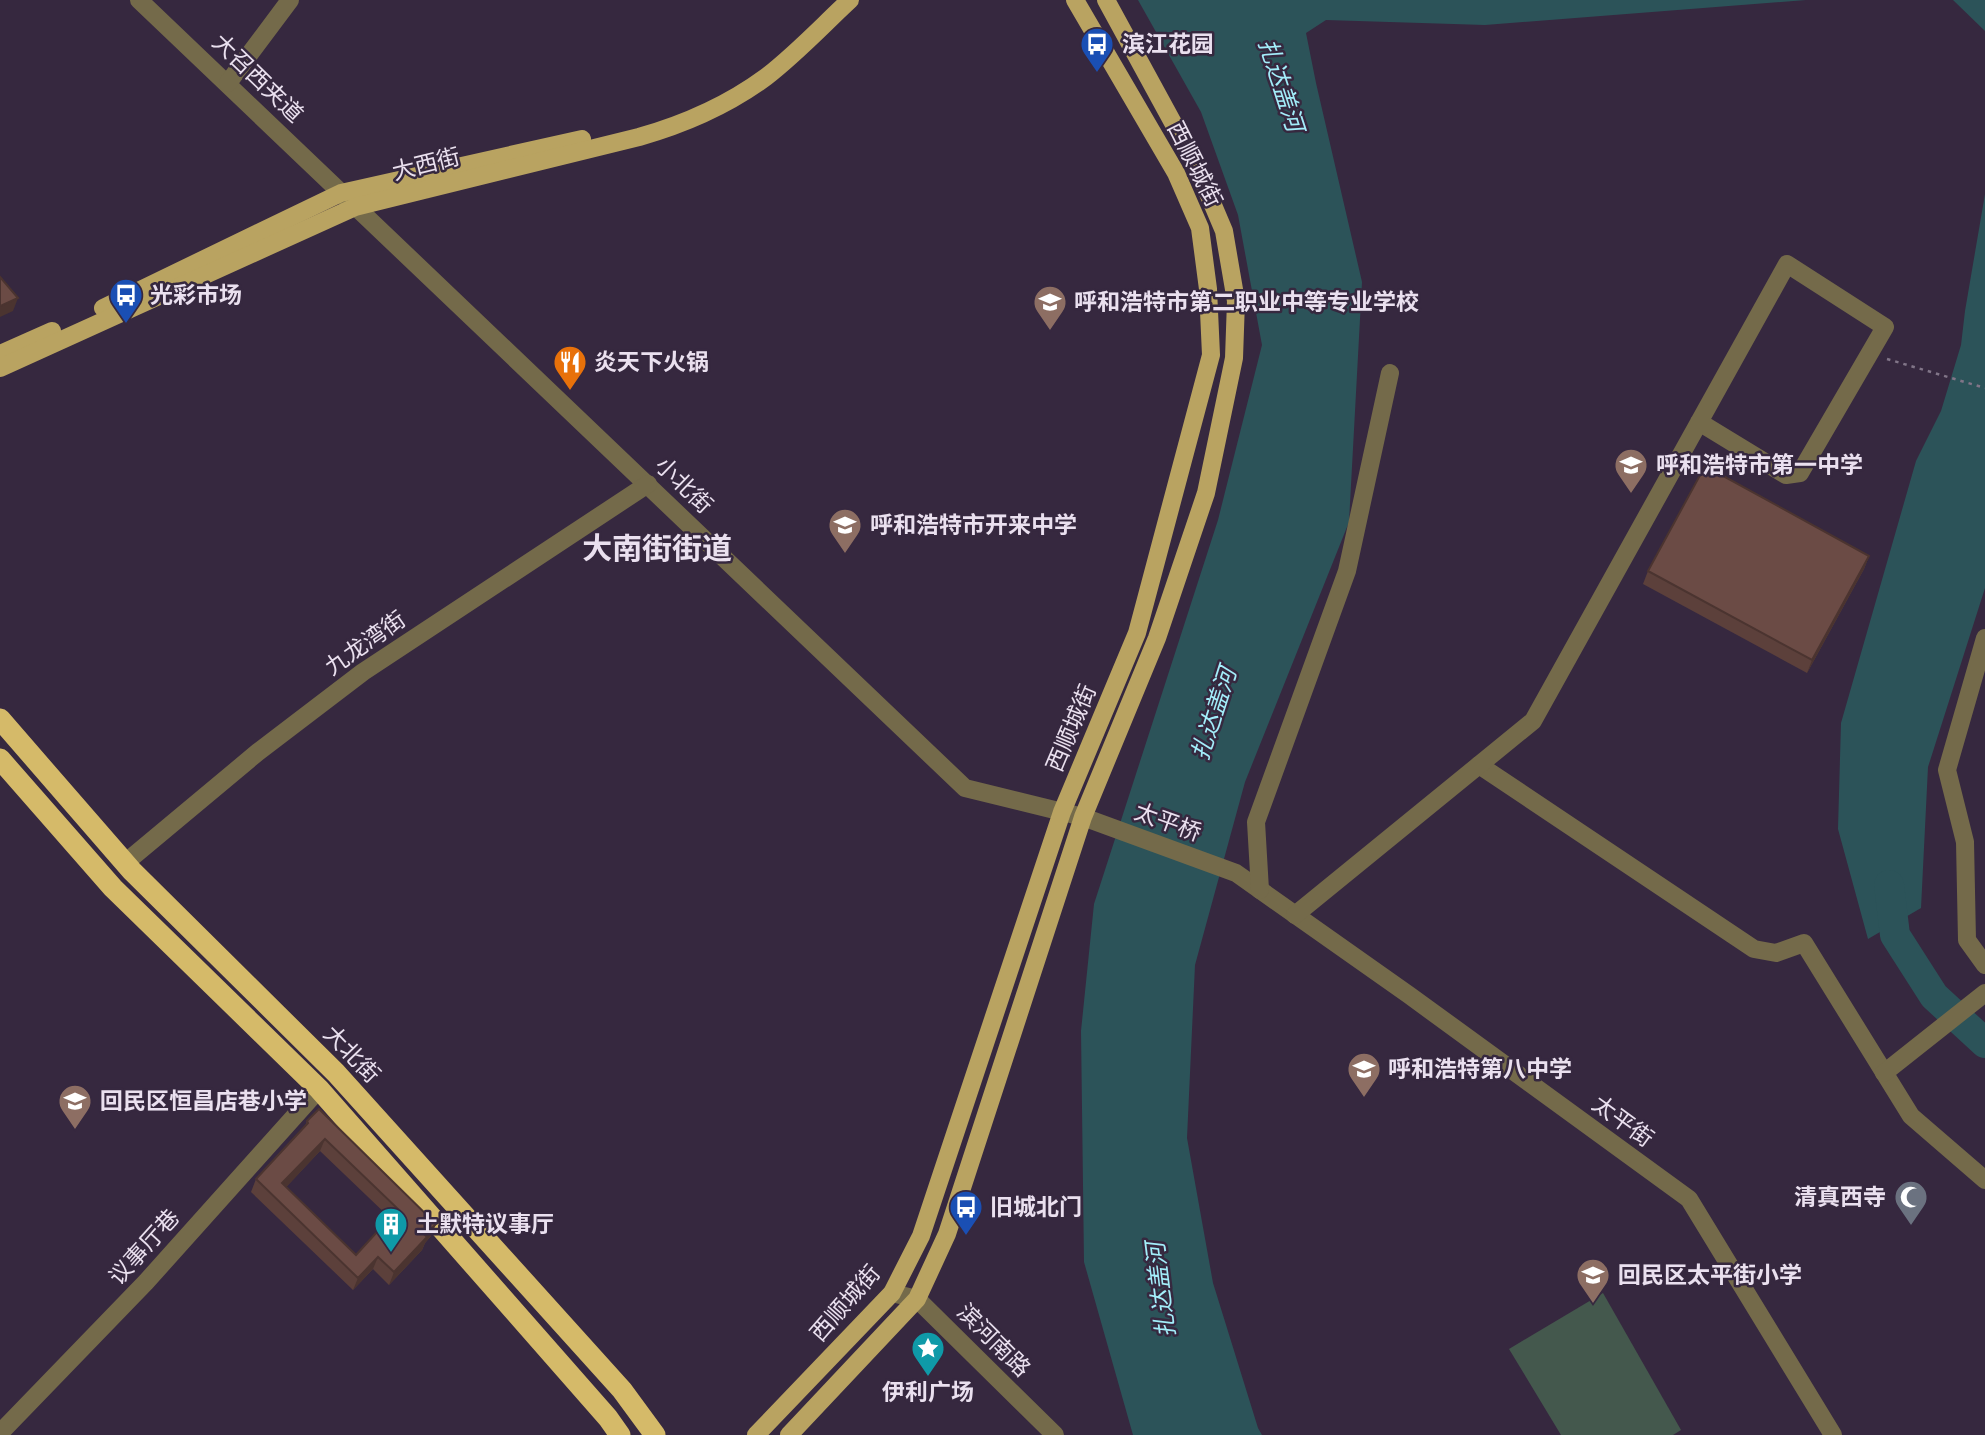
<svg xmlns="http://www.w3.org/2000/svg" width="1985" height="1435" viewBox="0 0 1985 1435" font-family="Quicksand,'Noto Sans SC',sans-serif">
	<rect width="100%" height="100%" fill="#36283f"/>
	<path fill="#44584d" d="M1603,1293l78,137 -8,5h-112l-52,-86z"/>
	<g fill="#2c5359">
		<path d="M1138,0h668l-321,25 -159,-5 -20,13 10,50 46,199 -13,240 -104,260 -50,183 -8,173 26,145 45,145 4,7h-129l-49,-173 -3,-231 13,-127 124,-384 44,-175 -24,-130 -37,-103z"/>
		<path d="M1953,0h32v31z"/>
		<path d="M1985,194v394l-57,179 -7,141 -53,31 -30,-110 3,-106 75,-262 25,-50 20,-66 4,-34z"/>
	</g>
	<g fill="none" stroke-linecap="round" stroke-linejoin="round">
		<path stroke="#2c5359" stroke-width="30" d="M1889,885l6,50 39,61 51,47"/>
		<path stroke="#817588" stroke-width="2.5" stroke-dasharray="3.5 5" stroke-linecap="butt" d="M1887,359l98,29"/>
		<g stroke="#746a4a" stroke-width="18">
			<path d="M139,0l826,788 118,29 153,56 173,122 280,204 144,236"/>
			<path d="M228,83l62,-83"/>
			<path d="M1985,638l-38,132 18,72 2,98 18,25"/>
			<path d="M1479,765l275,184 22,4 28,-10 107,173 74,64"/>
			<path d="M125,863l133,-111 105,-80 285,-188"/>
			<path d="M1260,890l-4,-68 91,-251 43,-198"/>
			<path d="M1295,915l238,-194 254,-457 98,63 -85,146 -14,2 -87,-53"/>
			<path d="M1884,1073l101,-80"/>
			<path d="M892,1293l25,6 138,136"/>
			<path d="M0,1433l146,-151 173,-193"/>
		</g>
		<g stroke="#b9a361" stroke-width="18">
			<path d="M103,308l238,-115 241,-54"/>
			<path d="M0,354l52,-23"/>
			<path d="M0,368l355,-161 284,-70c46,-13 89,-32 127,-60 30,-23 56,-51 84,-77"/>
			<path d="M756,1435l136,-142 29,-57 141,-424 75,-179 74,-278 -3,-66 -8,-61 -24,-55 -101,-173"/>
			<path d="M789,1435l128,-136 30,-65 136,-417 74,-179 49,-145 28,-135 2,-57 -12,-70 -28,-66 -90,-165"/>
		</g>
		<g stroke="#d5ba69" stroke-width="21">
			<path d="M0,719l132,152 204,202 286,317 33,45"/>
			<path d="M0,759l113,129 206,201 289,329 12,17"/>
		</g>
	</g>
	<g fill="#5c403b" fill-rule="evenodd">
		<path d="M1869,556l-5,13 -57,104 -164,-89 5,-13z"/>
		<path d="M307,1121l124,115 -6,7 -3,7 -33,35 -16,-16 -20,21 -102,-98 5,-13 49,-53zM320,1151l70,67 -34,37 -70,-68z"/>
	</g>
	<g fill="#4b3430">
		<path d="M18,298l-5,13 -13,6v-11z"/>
		<path d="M1869,556l-5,13 -57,104 5,-13z"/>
		<path d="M325,1139l-5,12 -42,45 4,-13z"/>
		<path d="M436,1224l-5,12 -6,7 -3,7 -33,35 5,-13 31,-37z"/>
		<path d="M378,1257l-5,12 -20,21 5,-12z"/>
	</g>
	<g fill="#6b4b45" stroke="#4b3430" stroke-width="2" fill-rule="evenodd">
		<path d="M0,277l18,21 -18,8z"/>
		<path d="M1705,466l164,90 -57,104 -164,-89z"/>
		<path d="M319,1109l117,115 -11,11 2,2 -33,35 -16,-15 -20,21 -102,-99 52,-56 -1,-2zM325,1139l73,70 -42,46 -74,-72z"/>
	</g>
	<defs>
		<symbol id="bus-pin" viewBox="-11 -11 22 30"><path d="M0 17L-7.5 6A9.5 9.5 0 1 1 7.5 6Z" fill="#1a4fb4" stroke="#36283f"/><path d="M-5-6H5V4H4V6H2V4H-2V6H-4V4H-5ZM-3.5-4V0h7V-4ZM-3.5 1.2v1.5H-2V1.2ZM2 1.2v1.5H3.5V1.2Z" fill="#fff"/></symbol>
		<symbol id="school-pin" viewBox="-11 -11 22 30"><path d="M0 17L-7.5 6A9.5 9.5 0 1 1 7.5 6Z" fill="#8d6e63" stroke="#36283f"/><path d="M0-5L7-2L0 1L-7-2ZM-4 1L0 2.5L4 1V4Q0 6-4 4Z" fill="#fff"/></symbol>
		<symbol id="restaurant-pin" viewBox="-11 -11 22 30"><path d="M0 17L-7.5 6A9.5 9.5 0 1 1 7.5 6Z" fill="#e8710a" stroke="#36283f"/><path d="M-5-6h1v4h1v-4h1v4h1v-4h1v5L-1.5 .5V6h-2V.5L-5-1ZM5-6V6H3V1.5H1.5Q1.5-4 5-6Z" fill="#fff"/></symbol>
		<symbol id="mosque-pin" viewBox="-11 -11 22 30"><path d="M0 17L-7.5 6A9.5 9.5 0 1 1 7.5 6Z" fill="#6b7280" stroke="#36283f"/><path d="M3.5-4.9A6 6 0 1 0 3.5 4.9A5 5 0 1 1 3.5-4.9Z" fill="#fff"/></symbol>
		<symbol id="building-pin" viewBox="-11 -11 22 30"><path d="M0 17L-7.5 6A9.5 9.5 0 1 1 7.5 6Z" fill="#0f9aa8" stroke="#36283f"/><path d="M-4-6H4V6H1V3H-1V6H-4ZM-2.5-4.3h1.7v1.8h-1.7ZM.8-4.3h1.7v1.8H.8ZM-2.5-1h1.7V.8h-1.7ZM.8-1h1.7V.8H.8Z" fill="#fff"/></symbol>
		<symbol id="sight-pin" viewBox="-11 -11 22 30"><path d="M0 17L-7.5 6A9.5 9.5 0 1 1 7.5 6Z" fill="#0f9aa8" stroke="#36283f"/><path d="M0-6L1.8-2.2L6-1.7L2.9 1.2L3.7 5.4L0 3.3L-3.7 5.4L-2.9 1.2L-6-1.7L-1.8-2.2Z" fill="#fff"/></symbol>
	</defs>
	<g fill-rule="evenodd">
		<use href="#bus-pin" x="1078" y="25" width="38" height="52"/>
		<use href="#bus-pin" x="107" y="276" width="38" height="52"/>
		<use href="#school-pin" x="1031" y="283" width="38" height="52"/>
		<use href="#restaurant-pin" x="551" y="343" width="38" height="52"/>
		<use href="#school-pin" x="1612" y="446" width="38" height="52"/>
		<use href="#school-pin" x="826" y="506" width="38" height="52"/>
		<use href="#school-pin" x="1345" y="1050" width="38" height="52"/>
		<use href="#school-pin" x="56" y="1082" width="38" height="52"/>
		<use href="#mosque-pin" x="1892" y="1178" width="38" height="52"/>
		<use href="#bus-pin" x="947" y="1188" width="38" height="52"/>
		<use href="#building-pin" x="372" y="1205" width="38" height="52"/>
		<use href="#school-pin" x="1574" y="1256" width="38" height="52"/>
		<use href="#sight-pin" x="909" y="1329" width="38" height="52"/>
	</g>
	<g text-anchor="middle" stroke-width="5" stroke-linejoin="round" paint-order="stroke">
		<g font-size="23" font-weight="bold" fill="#eae0ef" stroke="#36283f" text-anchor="start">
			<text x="1122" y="52">滨江花园</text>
			<text x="150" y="303">光彩市场</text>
			<text x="1074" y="310">呼和浩特市第二职业中等专业学校</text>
			<text x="594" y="370">炎天下火锅</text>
			<text x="1656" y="473">呼和浩特市第一中学</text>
			<text x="870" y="533">呼和浩特市开来中学</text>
			<text x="1388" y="1077">呼和浩特第八中学</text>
			<text x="100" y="1109">回民区恒昌店巷小学</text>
			<text x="1886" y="1205" text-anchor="end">清真西寺</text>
			<text x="990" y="1215">旧城北门</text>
			<text x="416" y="1232">土默特议事厅</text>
			<text x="1618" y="1283">回民区太平街小学</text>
			<text x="928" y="1400" text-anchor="middle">伊利广场</text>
		</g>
		<g font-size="23" fill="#eae0ef" stroke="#36283f">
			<text transform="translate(258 78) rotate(44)" y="8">大召西夹道</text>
			<text transform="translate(426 164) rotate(-14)" y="8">大西街</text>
			<text transform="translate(1195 164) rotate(63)" y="8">西顺城街</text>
			<text transform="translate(684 485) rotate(44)" y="8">小北街</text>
			<text transform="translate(365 643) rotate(-35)" y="8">九龙湾街</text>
			<text transform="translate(1071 728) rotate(-67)" y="8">西顺城街</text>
			<text transform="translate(1168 822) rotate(20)" y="8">太平桥</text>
			<text transform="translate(352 1054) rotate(46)" y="8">大北街</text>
			<text transform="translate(1623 1121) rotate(36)" y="8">太平街</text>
			<text transform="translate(144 1247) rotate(-48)" y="8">议事厅巷</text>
			<text transform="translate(845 1303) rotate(-49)" y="8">西顺城街</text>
			<text transform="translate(994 1340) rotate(45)" y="8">滨河南路</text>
		</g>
		<g font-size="24" font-style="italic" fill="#a3eefa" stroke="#36283f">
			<text transform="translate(1281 85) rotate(72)" y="8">扎达盖河</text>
			<text transform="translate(1214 714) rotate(-72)" y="8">扎达盖河</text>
			<text transform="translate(1161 1290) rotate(-97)" y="8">扎达盖河</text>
		</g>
		<g font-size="30" font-weight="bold" fill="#eae0ef" stroke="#36283f">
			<text x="657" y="559">大南街街道</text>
		</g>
	</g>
</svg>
